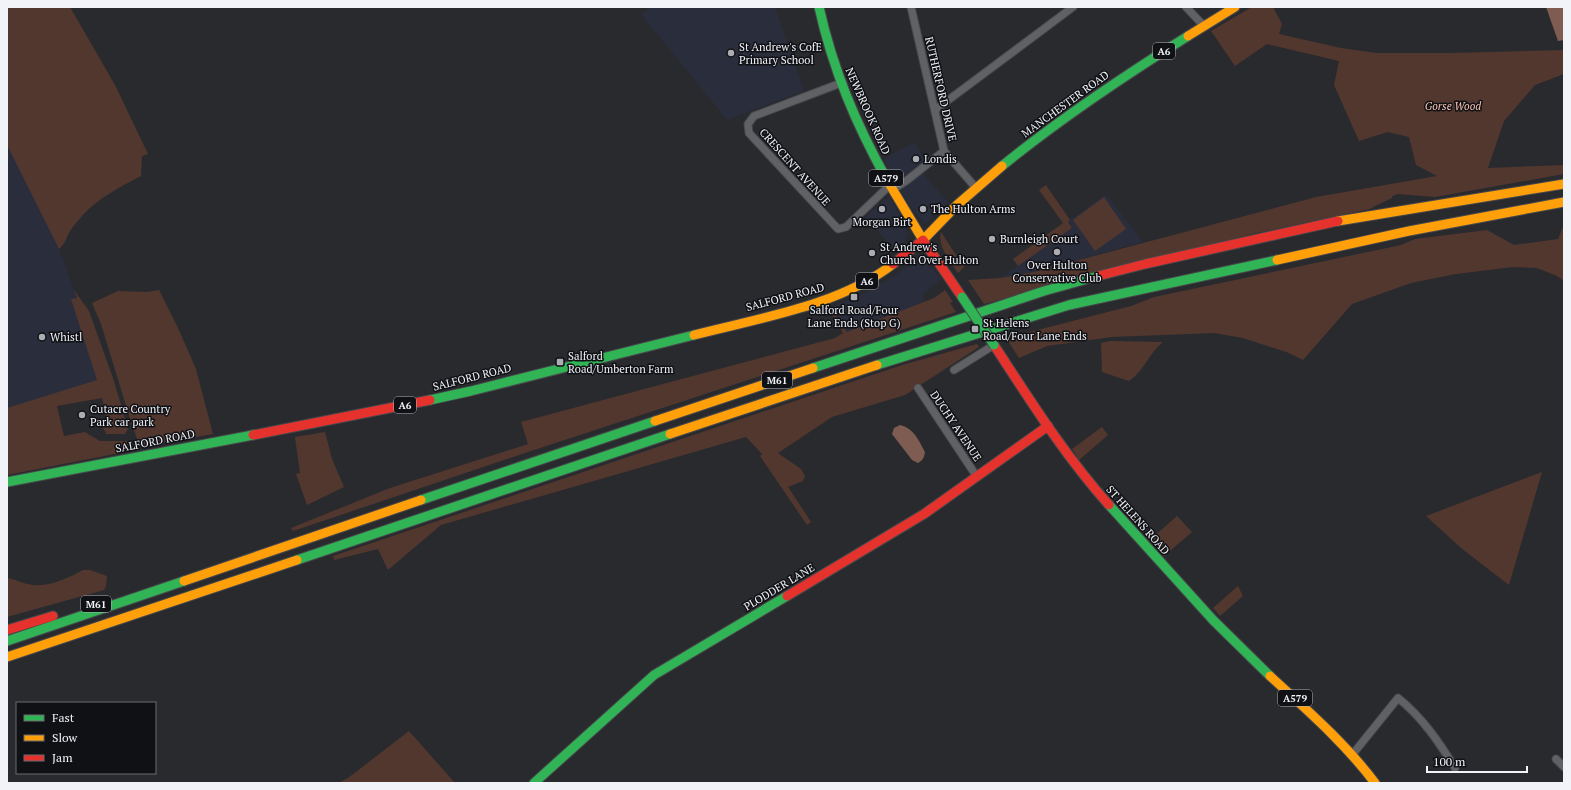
<svg xmlns="http://www.w3.org/2000/svg" width="1571" height="790" viewBox="0 0 1571 790" font-family="'PT Serif',serif">
	<rect width="100%" height="100%" fill="#292a2e"/>
	<g fill="#2a2d3b">
		<path d="M652,7h123l29,84 -77,29 -86,-106z"/>
		<path d="M914,142l12,20 -28,19 -15,-22z"/>
		<path d="M7,145l52,104 46,124 -2,14 -49,16 -47,32z"/>
		<path d="M921,172l27,30 -23,22 -12,-14 -12,-20z"/>
		<path d="M1106,194l37,48 -109,30 -34,6 72,-50 -5,-6z"/>
		<path d="M889,196l16,30 3,9 -4,7 -9,8 -30,-33z"/>
		<path d="M920,258h5l16,21 -19,16 4,7 -79,30 -16,-25 34,-14 29,-17z"/>
	</g>
	<g fill="#52372f">
		<path d="M7,7h63l45,78 33,69 -6,2 -1,20c-21,11 -43,22 -59,40 -4,5 -9,10 -12,15 -4,7 -5,13 -11,18l-52,-104z"/>
		<path d="M1252,7h21l9,17 -3,10 62,14 35,5h75l113,-3v24l-29,11 -31,36 -16,47 76,-3v9l-129,23 -37,-3 -6,2v2l-17,8 -5,3 -118,25 -268,70 -16,-24 32,-2 34,-6 282,-75 121,-21 -21,-11 -7,-28 -21,-5 -29,9 -25,-56 5,-24 -72,-17 -32,22 -24,-35z"/>
		<path d="M1046,185l24,35 -2,2 4,6 -54,38 -5,-7 50,-36 -24,-33z"/>
		<path d="M1104,197l22,32 -31,22 -22,-31z"/>
		<path d="M1564,224v57l-7,-5 -20,-8 -24,-1 -57,7 -45,9 -59,21 -49,56 -14,-7 -46,-15 -29,-5 -102,4 -65,9 -28,12 -13,-20 125,-32 23,-9 247,-52 14,-6 72,-9 27,15 44,-6z"/>
		<path d="M941,232l23,35 -6,6c-7,-11 -21,-27 -17,-41z"/>
		<path d="M74,290l15,21 25,70 14,48 -3,5h-20l1,-2 -2,-2 -2,-4 6,-1 -6,-27 -45,8 7,30 21,-4 15,9h27l3,5v5l-123,24v-67l90,-28 -26,-81 6,-1z"/>
		<path d="M159,290l19,38 18,41 17,65 -73,13 -9,-25 -30,-98 -9,-21 26,-12 29,1z"/>
		<path d="M945,290l8,12 -3,1 6,9 -425,139 -238,80 -2,-3 99,-40 138,-44 -7,-22 314,-84 8,-5 -15,-25 3,-1 16,25 87,-34z"/>
		<path d="M1110,341l53,1c-14,11 -19,29 -34,39l-27,-9 -1,-29z"/>
		<path d="M977,344l2,3 -74,48 -73,22 -54,36 23,16 4,7 -2,5 -15,6 23,35 -4,3 -47,-69 2,-2 -16,-17 -305,88 -53,45 -10,-21 -44,11 -1,-4 569,-191z"/>
		<path d="M1102,427l6,8 -29,25 -7,-11z"/>
		<path d="M325,432l7,27 12,28 -37,18 -11,-31 4,-1 -5,-36z"/>
		<path d="M1542,472l-33,113 -48,-37 -35,-32z"/>
		<path d="M1177,516l15,16 -28,24 -13,-17z"/>
		<path d="M83,570h7l17,6 -1,10 -2,4 -97,27v-39c8,1 14,5 21,6 18,5 40,-6 55,-14z"/>
		<path d="M1238,586l5,10 -23,20 -7,-8z"/>
		<path d="M409,731l46,52h-117l10,-5z"/>
	</g>
	<g fill="#7e5c51">
		<path d="M1546,7h18v33l-6,1z"/>
		<path d="M900,425c14,3 19,16 25,27 -1,6 -2,8 -7,11l-6,-3 -20,-26 2,-6z"/>
	</g>
	<g fill="none" stroke-linecap="round" stroke-linejoin="round">
		<defs>
			<g id="street">
				<path d="M911,7l33,144 32,37"/>
				<path d="M1186,7l18,19"/>
				<path d="M841,83l-87,33 -6,8 1,9 89,96 8,-2 44,-42"/>
				<path d="M935,110l138,-103"/>
				<path d="M892,190l14,-9 38,-30"/>
				<path d="M954,370l40,-25"/>
				<path d="M918,388l59,89"/>
				<path d="M1352,755l46,-57c24,19 41,44 57,70"/>
				<path d="M1556,759l8,8"/>
			</g>
			<g id="fast">
				<path d="M819,7c14,63 37,117 68,173"/>
				<path d="M1002,166c59,-48 122,-90 186,-130"/>
				<path d="M877,365l192,-60 208,-45"/>
				<path d="M813,368l231,-77 54,-15"/>
				<path d="M430,400l41,-9 223,-56"/>
				<path d="M7,482l246,-47"/>
				<path d="M421,500l234,-79"/>
				<path d="M1109,505l104,115 57,56"/>
				<path d="M297,560l373,-126"/>
				<path d="M7,641l177,-60"/>
				<path d="M534,783l120,-108 133,-79"/>
			</g>
			<g id="slow">
				<path d="M1188,36l47,-29"/>
				<path d="M887,180l36,60 34,-35 45,-39"/>
				<path d="M1338,221l226,-37"/>
				<path d="M1277,260l132,-29 155,-29"/>
				<path d="M694,335c65,-17 145,-29 199,-71"/>
				<path d="M655,421l158,-53"/>
				<path d="M670,434l207,-69"/>
				<path d="M184,581l237,-81"/>
				<path d="M7,657l290,-97"/>
				<path d="M1270,676c37,34 75,67 105,107"/>
			</g>
			<g id="jam">
				<path d="M893,264l30,-24 39,57"/>
				<path d="M1098,276l47,-12 193,-43"/>
				<path d="M994,345c36,55 71,111 115,160"/>
				<path d="M253,435l177,-35"/>
				<path d="M787,596l137,-82 124,-88"/>
				<path d="M7,630l46,-14"/>
			</g>
		</defs>
		<use href="#street" stroke="#47484c" stroke-width="9"/>
		<use href="#fast" stroke="#47484c" stroke-width="11"/>
		<use href="#slow" stroke="#47484c" stroke-width="11"/>
		<use href="#jam" stroke="#47484c" stroke-width="11"/>
		<use href="#street" stroke="#606164" stroke-width="7"/>
		<use href="#fast" stroke="#30b455" stroke-width="9"/>
		<use href="#slow" stroke="#ff9f0a" stroke-width="9"/>
		<use href="#jam" stroke="#e5322d" stroke-width="9"/>
		<defs>
			<path id="fast-bridge" d="M962,297l32,48"/>
		</defs>
		<use href="#fast-bridge" stroke="#47484c" stroke-width="11" stroke-linecap="butt"/>
		<use href="#fast-bridge" stroke="#30b455" stroke-width="9"/>
	</g>
	<g fill="#abadb2" stroke="#101115" stroke-width="1.5">
		<circle cx="731" cy="53" r="4"/>
		<circle cx="916" cy="159" r="4"/>
		<circle cx="882" cy="209" r="4"/>
		<circle cx="923" cy="209" r="4"/>
		<circle cx="992" cy="239" r="4"/>
		<circle cx="1057" cy="252" r="4"/>
		<circle cx="872" cy="253" r="4"/>
		<rect x="850" y="293" width="8" height="8" rx="2"/>
		<rect x="971" y="325" width="8" height="8" rx="2"/>
		<circle cx="42" cy="337" r="4"/>
		<rect x="556" y="358" width="8" height="8" rx="2"/>
		<circle cx="82" cy="415" r="4"/>
	</g>
	<g text-anchor="middle" stroke-width="3" stroke-linejoin="round" paint-order="stroke">
		<g fill="#101115" stroke="#aeafb5" stroke-width="1">
			<rect x="1153" y="43" width="22" height="16" rx="3"/>
			<rect x="869" y="170" width="34" height="16" rx="3"/>
			<rect x="856" y="273" width="22" height="16" rx="3"/>
			<rect x="762" y="372" width="30" height="16" rx="3"/>
			<rect x="394" y="397" width="22" height="16" rx="3"/>
			<rect x="81" y="596" width="30" height="16" rx="3"/>
			<rect x="1278" y="690" width="34" height="16" rx="3"/>
		</g>
		<g font-size="10" font-weight="bold" fill="#f1f3f9">
			<text x="1164" y="55">A6</text>
			<text x="886" y="182">A579</text>
			<text x="867" y="285">A6</text>
			<text x="777" y="384">M61</text>
			<text x="405" y="409">A6</text>
			<text x="96" y="608">M61</text>
			<text x="1295" y="702">A579</text>
		</g>
		<g font-size="11" fill="#f1f3f9" stroke="#101115" text-anchor="start">
			<text x="739" y="51">St Andrew's CofE<tspan x="739" dy="13">Primary School</tspan></text>
			<text x="924" y="163">Londis</text>
			<text x="931" y="213">The Hulton Arms</text>
			<text x="882" y="226" text-anchor="middle">Morgan Birt</text>
			<text x="1000" y="243">Burnleigh Court</text>
			<text x="880" y="251">St Andrew's<tspan x="880" dy="13">Church Over Hulton</tspan></text>
			<text x="1057" y="269" text-anchor="middle">Over Hulton<tspan x="1057" dy="13">Conservative Club</tspan></text>
			<text x="854" y="314" text-anchor="middle">Salford Road/Four<tspan x="854" dy="13">Lane Ends (Stop G)</tspan></text>
			<text x="983" y="327">St Helens<tspan x="983" dy="13">Road/Four Lane Ends</tspan></text>
			<text x="50" y="341">Whistl</text>
			<text x="568" y="360">Salford<tspan x="568" dy="13">Road/Umberton Farm</tspan></text>
			<text x="90" y="413">Cutacre Country<tspan x="90" dy="13">Park car park</tspan></text>
		</g>
		<g font-size="11" fill="#f1f3f9" stroke="#101115">
			<text transform="translate(941 89) rotate(77)" y="4">RUTHERFORD DRIVE</text>
			<text transform="translate(1065 104) rotate(-36)" y="4">MANCHESTER ROAD</text>
			<text transform="translate(868 111) rotate(66)" y="4">NEWBROOK ROAD</text>
			<text transform="translate(795 167) rotate(48)" y="4">CRESCENT AVENUE</text>
			<text transform="translate(785 297) rotate(-15)" y="4">SALFORD ROAD</text>
			<text transform="translate(472 377) rotate(-14)" y="4">SALFORD ROAD</text>
			<text transform="translate(956 426) rotate(56)" y="4">DUCHY AVENUE</text>
			<text transform="translate(155 441) rotate(-11)" y="4">SALFORD ROAD</text>
			<text transform="translate(1138 520) rotate(48)" y="4">ST HELENS ROAD</text>
			<text transform="translate(779 587) rotate(-31)" y="4">PLODDER LANE</text>
		</g>
		<g font-size="11" font-style="italic" fill="#fbc5b4" stroke="#101115">
			<text x="1453" y="110">Gorse Wood</text>
		</g>
	</g>
	<rect width="1571" height="790" fill="none" stroke="#f1f3f9" stroke-width="16"/>
	<rect x="16" y="702" width="140" height="72" fill="#101115" stroke="#6a6b70"/>
	<rect x="24" y="715" width="20" height="6" fill="#30b455" stroke="#6a6b70"/>
	<text x="52" y="722" font-size="12" fill="#f1f3f9">Fast</text>
	<rect x="24" y="735" width="20" height="6" fill="#ff9f0a" stroke="#6a6b70"/>
	<text x="52" y="742" font-size="12" fill="#f1f3f9">Slow</text>
	<rect x="24" y="755" width="20" height="6" fill="#e5322d" stroke="#6a6b70"/>
	<text x="52" y="762" font-size="12" fill="#f1f3f9">Jam</text>
	<path d="M1427 766v6h100v-6" fill="none" stroke="#f1f3f9" stroke-width="2"/>
	<text x="1433" y="766" font-size="12" fill="#f1f3f9" stroke="#101115" stroke-width="3" paint-order="stroke">100 m</text>
</svg>
